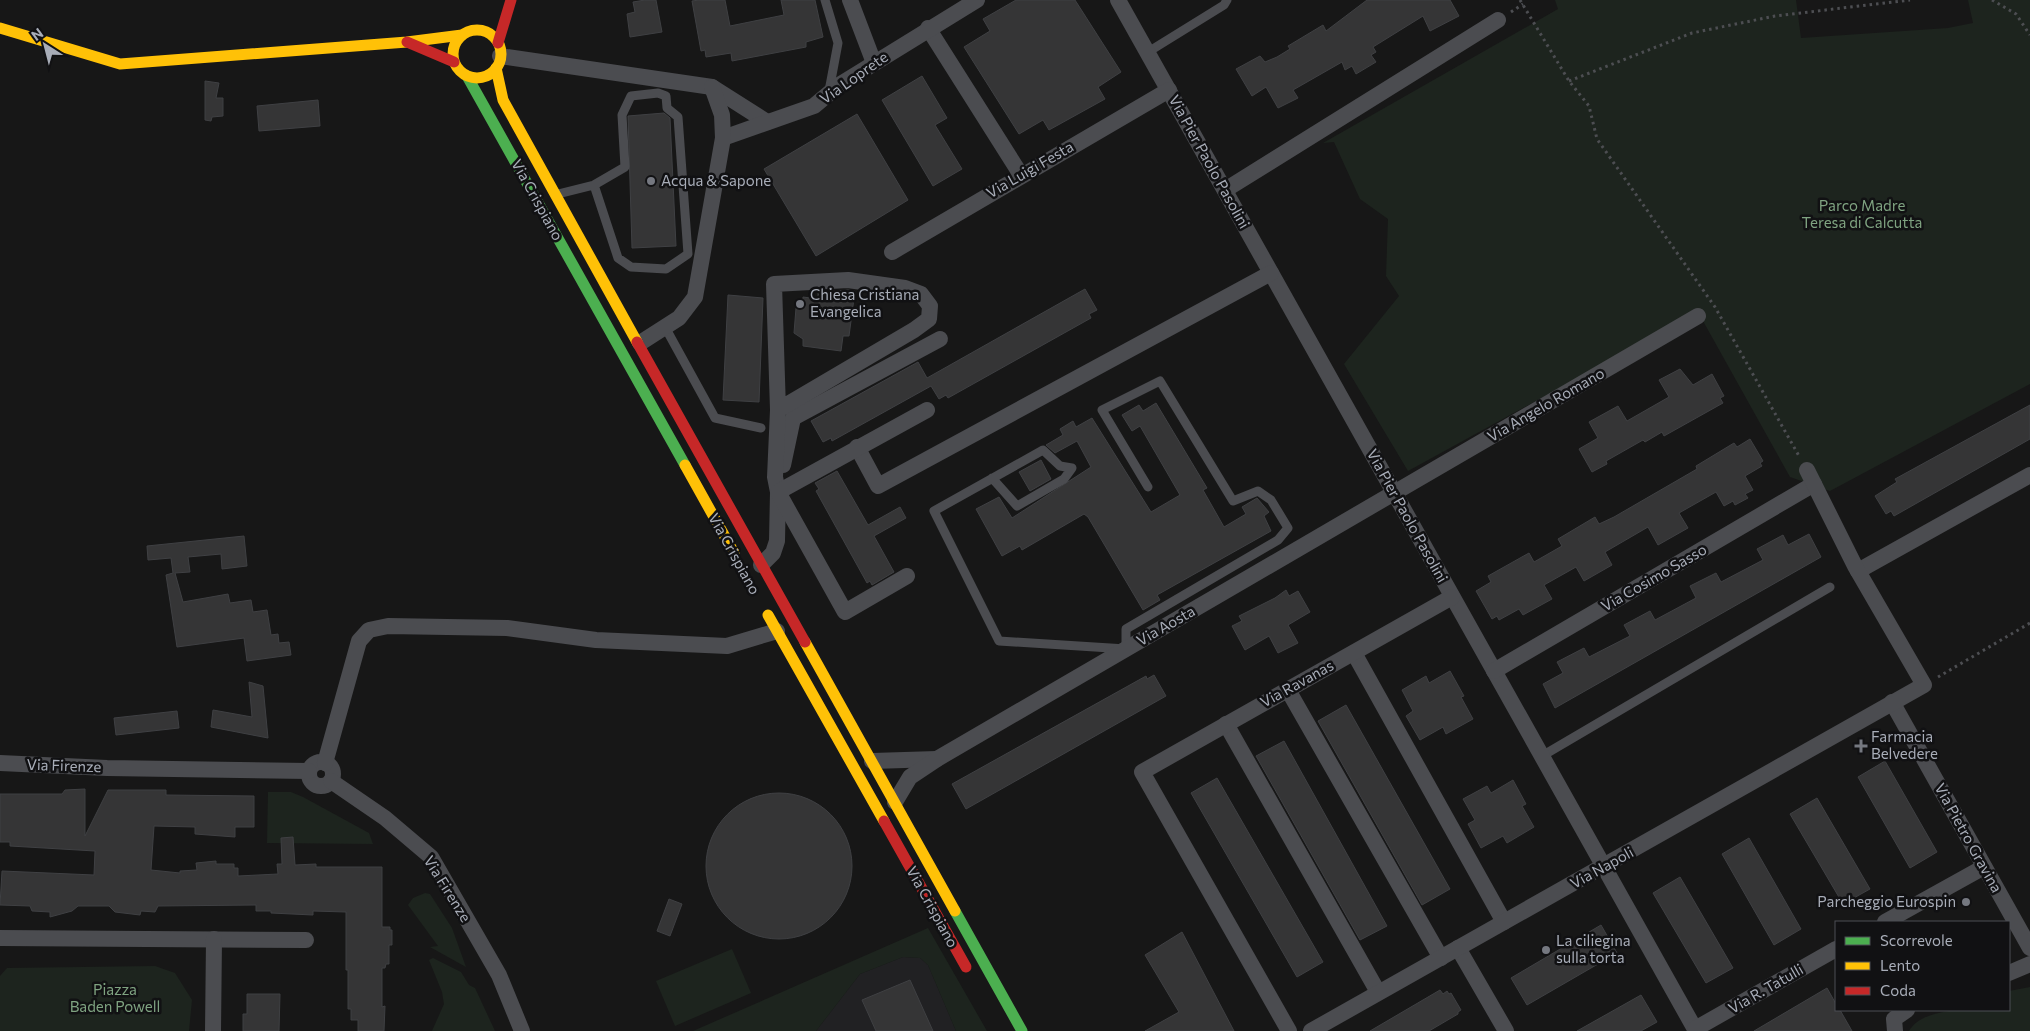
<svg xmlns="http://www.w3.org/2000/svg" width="2030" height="1031" viewBox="0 0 2030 1031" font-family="Commissioner,sans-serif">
	<rect width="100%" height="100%" fill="#171717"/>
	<path fill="#212123" d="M903,957l17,1 8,7 28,66h-140l44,-57z"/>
	<g fill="#1d241e">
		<path d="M1555,0h241l5,38 147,-10 25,-5 -5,-23h62v384l-200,107 -40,-14 -92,-165 -290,159 -64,-107 55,-68 -13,-20 2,-57 -28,-20 -26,-57 -11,1 235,-134z"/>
		<path d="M268,792h23l12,5 66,36 4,11 -106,-1z"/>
		<path d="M425,893l5,1 22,34 14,39 -36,-20 8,-1 -30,-41 5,-7z"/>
		<path d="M928,928l59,103h-31l-28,-66 -8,-7 -17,-1 -43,17 -44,57h-123z"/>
		<path d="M732,949l19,44 -76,33 -19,-45z"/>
		<path d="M433,958l28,14 8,13 6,3 20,43h-63l12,-27 -2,-12 -13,-32z"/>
		<path d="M155,966l20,7 17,27 -3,31h-189v-55l7,-8z"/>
		<path d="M2030,987v44h-121c16,-27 72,-21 100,-21v-19z"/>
	</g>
	<g fill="#353536" stroke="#3f4043">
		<path d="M645,0h11l6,32 -32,5 -3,-23 8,-2 -2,-10z"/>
		<path d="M699,0h26l5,26 54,-11 -3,-15h34l8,37 -17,5v5l-74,14 -1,-8 -25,4 -1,-7 -4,1 -9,-50z"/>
		<path d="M1016,0h59l46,72 -23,15 7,12 -56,31 -6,-10 -24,14 -55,-87 26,-16 -7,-12z"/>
		<path d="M1367,0h83l9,16 -29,15 -7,-15 -50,31 3,5 -5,3 5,7 -20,12 -4,-8 -7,4 -3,-8 -49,28 5,8 -20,10 -12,-21 -14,9 -16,-27 24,-13 5,6 12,-5 13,-8 -2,-3 35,-21 3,6z"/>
		<path d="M922,76l25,42 -12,7 27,44 -29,17 -51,-86z"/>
		<path d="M205,81l14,2 -3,15h7v18l-11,1 -1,4 -6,-1z"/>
		<path d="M318,100l2,26 -61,5 -2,-25z"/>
		<path d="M664,113l6,5 6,128 -44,2 -4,-132z"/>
		<path d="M857,114l51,86 -92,56 -52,-87z"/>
		<path d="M1085,289l12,21 -8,4 2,4 -143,80 -2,-3 -7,4 -8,-13 -99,55 -1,-3 -8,4 -12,-21 107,-59 9,16z"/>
		<path d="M848,290l7,1 -6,45h-6l-2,15 -38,-5v-7l-9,-6 2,-25 6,1 1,-12 15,2v-7z"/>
		<path d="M728,295l35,3 -4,104 -36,-2z"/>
		<path d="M1680,369l13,16 19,-11 12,22 -4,2 3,5 -59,33 -2,-4 -17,10 -2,-2 -37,21 1,3 -15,8 -13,-23 19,-11 -9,-16 29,-16 9,15 42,-24 -10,-17z"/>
		<path d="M1156,403l51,85 -4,2 21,37 22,-13 -4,-7 15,-9 12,14 -5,4 7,15 -114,64 3,5 -17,10 -55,-93 -4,-3 -62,36 -2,-4 -18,10 -26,-47 23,-12 13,21 79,-51 -14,-26 -22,12 -9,-8 17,-10 -3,-6 13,-8 3,6 16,-9 59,94 29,-17 -40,-69 -8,5 -10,-16 17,-10 4,6z"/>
		<path d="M2030,405v34l-136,77 -3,-5 -5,3 -11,-18 22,-14 -2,-3z"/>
		<path d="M1750,439l13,22 -3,2 2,3 -17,10 8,14 -8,4 3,4 -13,7 -2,-4 -9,5 -8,-14 -37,21 9,15 -30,17 -10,-18 -43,25 7,13 -28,16 -8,-14 -32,18 8,14 -29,16 -4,-6 -20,11 -2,-4 -5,3 -16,-28 15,-9 -3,-6 41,-23 5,9 28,-16 -4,-7 37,-22 4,7 15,-7 83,-48 -1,-3 38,-23 3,4z"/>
		<path d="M1041,460l10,19 -21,12 -11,-19z"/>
		<path d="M837,471l31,54 32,-18 6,11 -32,18 20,36 -22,13 -2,-4 -3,2 -51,-92 3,-2 -4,-6z"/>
		<path d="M1809,534l12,23 -266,151 -12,-24 20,-11 -6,-11 27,-14 5,9 41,-21 -6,-11 26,-14 5,9 41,-22 -6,-12 26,-13 5,9 42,-22 -6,-11 26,-14 5,10z"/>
		<path d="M244,536l3,30 -25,3 -1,-15 -33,3 2,15 -15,1 8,29 45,-8 2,9 21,-3 2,12 14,-2 4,25 7,-1 1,9 10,-1 2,13 -44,6 -3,-23 -67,9 -11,-72 7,-2 -2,-15 -23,2 -1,-14z"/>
		<path d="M1286,590l3,6 9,-5 12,21 -22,13 10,18 -20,10 -9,-17 -24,14 -13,-24 10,-5 -3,-5 36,-18z"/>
		<path d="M1450,671l14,25 -3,1 12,22 -27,15 -3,-7 -23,13 -14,-24 7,-5 -11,-21 24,-14 3,7z"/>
		<path d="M1154,675l12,21 -200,113 -14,-25 194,-108 1,3z"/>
		<path d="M249,682l14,4 5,52 -57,-11 2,-17 39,7z"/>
		<path d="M1346,705l104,184 -28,16 -104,-184z"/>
		<path d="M177,711l2,17 -63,7 -2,-17z"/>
		<path d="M1284,741l103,185 -27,14 -104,-184z"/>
		<path d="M1885,761l52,91 -27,16 -52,-91z"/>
		<path d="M1217,778l106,184 -26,15 -106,-184z"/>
		<path d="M1513,780l13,24 -4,2 12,21 -27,16 -4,-7 -22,12 -13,-24 7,-4 -12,-21 24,-13 4,7z"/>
		<path d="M85,789v47l23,-46h58v5l88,1v31h-19v10l-40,-3v-7l-41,-1 -3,44 29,3v-2l17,-1 -1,-7 20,-2v3h18v4h4v8l40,-2 -1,-10h5l-1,-26 12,-1 2,28 21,-1v3h66v60h8v3h2v15h-3v19h-3l-1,4h-3v39l3,-1 -1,25h-26v-11h-7v-11h-3v-39h-2v-58l-33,-1v4l-42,-2v-2h-15v-6l-98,1 -3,6 -14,-1 -1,4 -25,-3 -6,-6h-31l-6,5 -22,6v-5l-18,-1 -2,-5 -30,-1 2,-34 92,4 1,-24 -85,-5v-4h-10v-48h62l3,-4z"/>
		<circle cx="779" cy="866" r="73"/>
		<path d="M1817,798l53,91 -27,15 -53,-90z"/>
		<path d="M1749,838l52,91 -27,16 -52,-91z"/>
		<path d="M1680,877l53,91 -27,15 -53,-90z"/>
		<path d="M669,899l13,5 -12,32 -13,-5z"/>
		<path d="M1601,925l16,28 -90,52 -16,-27z"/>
		<path d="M1182,932l52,99h-89l34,-19 -34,-57z"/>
		<path d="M910,980l23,51h-57l-14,-31z"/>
		<path d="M1827,988l9,16v6h4l12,21h-98z"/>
		<path d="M1440,990l3,4 4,-3 2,3 2,-1 10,17 -3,2v2l-29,17h-59z"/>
		<path d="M247,994h33l-1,37h-36v-17h4z"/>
		<path d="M1641,995l16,27 -16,9h-64z"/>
	</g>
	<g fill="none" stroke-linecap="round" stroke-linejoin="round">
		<g stroke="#4d4e52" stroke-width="3" stroke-dasharray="2.5 4" stroke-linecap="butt">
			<path d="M1520,0l49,81 20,25 8,33 118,168 84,149"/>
			<path d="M1992,0l24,14 14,21"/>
			<path d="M1511,12l12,-8"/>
			<path d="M1569,81l123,-48 83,-17 135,-16"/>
			<path d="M1938,677l92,-54"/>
		</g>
		<g stroke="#4b4c50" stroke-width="9">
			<path d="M825,0l13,43 -9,48"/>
			<path d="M1148,52l76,-47 3,-5"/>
			<path d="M558,194l36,-9 24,73 13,9 35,2 22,-15 -10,-137 -11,-9 -1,-12 -8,-3 -27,3 -9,19 3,52 -31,18"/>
			<path d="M665,327l50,91 46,10"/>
			<path d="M992,478l25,28 47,-27 8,-11 -12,-2 -17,-16 -109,61 65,130 127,8v-20l152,-89 10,-12 -17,-28 -13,-9 -25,10 -73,-120 -58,29 46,77"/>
			<path d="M1542,756l288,-169"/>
		</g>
		<g stroke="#4b4c50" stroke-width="16">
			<path d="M850,0l24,63"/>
			<path d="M1118,0l578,1031"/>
			<path d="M928,28l93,147"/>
			<path d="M500,56l212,31 55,35"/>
			<path d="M723,138l91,-32 25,-21 138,-85"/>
			<path d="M1225,190l273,-170"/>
			<path d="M892,252l277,-162"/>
			<path d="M640,343l39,-25 16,-21 28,-159 -1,-23 -10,-28"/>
			<path d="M857,447l21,39 393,-213"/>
			<path d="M783,465l10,-47 147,-79"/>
			<path d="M761,565l12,-12 4,-12 1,-49 -3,-15 3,-67 -4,-126 74,-4 57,8 16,6 9,12 -1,13 -15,11 -136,80"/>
			<path d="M1858,571l172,-96"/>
			<path d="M907,576l-62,36 -67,-120 149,-82"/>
			<path d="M1354,653l150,269"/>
			<path d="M1494,671l320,-187"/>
			<path d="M1288,690l153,268"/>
			<path d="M1892,702l138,246"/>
			<path d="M1226,724l152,268"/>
			<path d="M872,761l65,-2"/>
			<circle cx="321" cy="774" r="12"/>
			<path d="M0,763l107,5 202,3"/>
			<path d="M325,763l34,-122 10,-11 19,-4 119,2 89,12 131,6 50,-15"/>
			<path d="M331,781l54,37 46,39 68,118 23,56"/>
			<path d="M895,802l15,-25 27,-18 761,-443"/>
			<path d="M1885,922l99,-55"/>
			<path d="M0,938l306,2"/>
			<path d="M1458,948l48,83"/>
			<path d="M2009,973l21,-9"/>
			<path d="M1695,1029l141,-80"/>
			<path d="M213,1031l1,-92"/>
			<path d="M1289,1031l-147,-259 310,-175"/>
			<path d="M1311,1031l613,-346 -69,-119 -48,-96"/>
			<path d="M1895,1031l-1,-12 13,-9"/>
		</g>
		<g stroke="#4caf50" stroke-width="11">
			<path d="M467,76l218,389"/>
			<path d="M955,911l67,120"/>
		</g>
		<g stroke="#ffc107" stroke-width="11">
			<path d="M0,28l120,36 287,-22 55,-7"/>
			<circle cx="477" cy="54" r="24"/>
			<path d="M496,68l7,32 134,242"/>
			<path d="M685,465l49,88"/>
			<path d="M768,615l116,206"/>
			<path d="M805,642l150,269"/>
		</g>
		<g stroke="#c62828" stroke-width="11">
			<path d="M407,42l47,20"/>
			<path d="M498,43l13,-43"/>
			<path d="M637,342l168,300"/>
			<path d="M884,821l82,146"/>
		</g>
	</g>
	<g fill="#757880" stroke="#111113" stroke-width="2">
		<circle cx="651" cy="181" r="5"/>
		<circle cx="800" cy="304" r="5"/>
		<path d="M1858.5 738.5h5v5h5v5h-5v5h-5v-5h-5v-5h5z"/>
		<circle cx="1966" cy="902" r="5"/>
		<circle cx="1546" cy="950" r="5"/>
	</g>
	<g text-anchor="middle" stroke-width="5" stroke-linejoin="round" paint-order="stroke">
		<g font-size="15" fill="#a8adb8" stroke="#111113">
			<text transform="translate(854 78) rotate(-35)" y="5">Via Loprete</text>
			<text transform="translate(1209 162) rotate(61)" y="5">Via Pier Paolo Pasolini</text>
			<text transform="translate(1030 170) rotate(-30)" y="5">Via Luigi Festa</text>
			<text transform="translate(537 200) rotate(61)" y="5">Via Crispiano</text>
			<text transform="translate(1546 405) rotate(-30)" y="5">Via Angelo Romano</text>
			<text transform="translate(1407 516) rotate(61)" y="5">Via Pier Paolo Pasolini</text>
			<text transform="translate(734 554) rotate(61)" y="5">Via Crispiano</text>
			<text transform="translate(1654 578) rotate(-30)" y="5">Via Cosimo Sasso</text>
			<text transform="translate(1166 626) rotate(-30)" y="5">Via Aosta</text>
			<text transform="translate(1297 684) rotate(-29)" y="5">Via Ravanas</text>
			<text transform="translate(64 766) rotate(2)" y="5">Via Firenze</text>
			<text transform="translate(1968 838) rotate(61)" y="5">Via Pietro Gravina</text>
			<text transform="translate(1602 868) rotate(-29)" y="5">Via Napoli</text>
			<text transform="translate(447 889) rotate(58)" y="5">Via Firenze</text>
			<text transform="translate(932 907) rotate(61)" y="5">Via Crispiano</text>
			<text transform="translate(1766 989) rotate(-30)" y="5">Via R. Tatulli</text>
		</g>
		<g font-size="15" fill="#a8adb8" stroke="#111113" text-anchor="start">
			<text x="661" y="186">Acqua &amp; Sapone</text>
			<text x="810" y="300">Chiesa Cristiana<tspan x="810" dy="17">Evangelica</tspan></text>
			<text x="1871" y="742">Farmacia<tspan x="1871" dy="17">Belvedere</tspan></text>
			<text x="1956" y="907" text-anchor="end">Parcheggio Eurospin</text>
			<text x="1556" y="946">La ciliegina<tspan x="1556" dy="17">sulla torta</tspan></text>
		</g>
		<g font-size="15" fill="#7fa381" stroke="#111113">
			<text x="1862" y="211">Parco Madre<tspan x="1862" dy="17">Teresa di Calcutta</tspan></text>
			<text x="115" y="995">Piazza<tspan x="115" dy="17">Baden Powell</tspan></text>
		</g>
	</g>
	<rect x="1835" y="921" width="175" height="90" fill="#111113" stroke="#4d4f55"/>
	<rect x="1845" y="937" width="25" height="8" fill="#4caf50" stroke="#4d4f55"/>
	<text x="1880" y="946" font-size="15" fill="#a8adb8">Scorrevole</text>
	<rect x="1845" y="962" width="25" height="8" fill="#ffc107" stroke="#4d4f55"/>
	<text x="1880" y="971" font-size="15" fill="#a8adb8">Lento</text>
	<rect x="1845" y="987" width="25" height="8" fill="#c62828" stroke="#4d4f55"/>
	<text x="1880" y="996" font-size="15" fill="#a8adb8">Coda</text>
	<g transform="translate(45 45) rotate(324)" stroke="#111113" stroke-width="4" paint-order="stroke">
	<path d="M0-4L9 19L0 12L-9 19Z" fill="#a8adb8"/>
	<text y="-8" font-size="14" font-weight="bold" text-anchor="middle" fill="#a8adb8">N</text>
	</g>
</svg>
